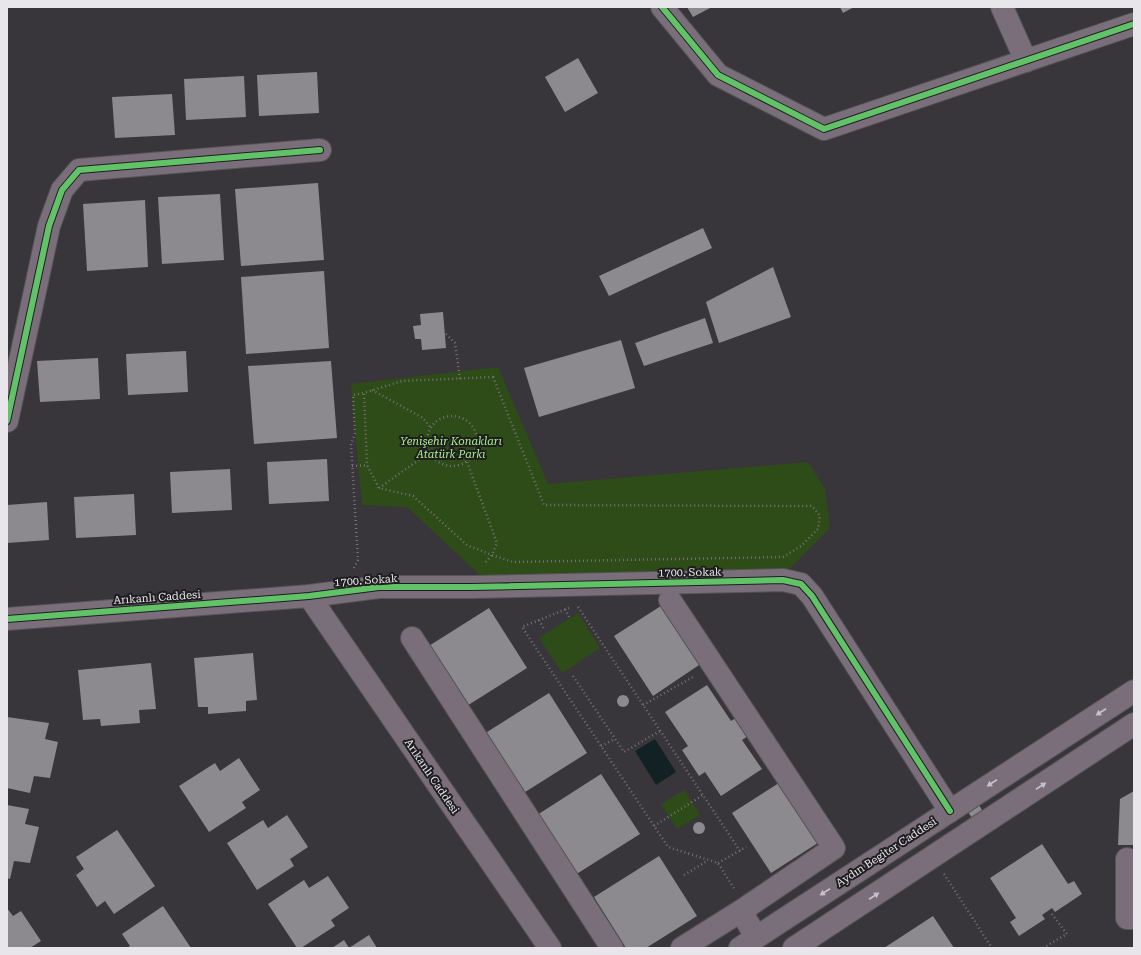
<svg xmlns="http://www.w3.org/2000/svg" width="1141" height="955" viewBox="0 0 1141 955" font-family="'Roboto Serif',serif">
	<rect width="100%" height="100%" fill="#38363a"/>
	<g fill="#2d4c18">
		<path d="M498,367l50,117 260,-22 17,27 5,39 -44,44 -303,6 -76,-71 -45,-2 -11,-121z"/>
		<path d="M578,613l22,35 -19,12 -8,-12 8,13 -19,12 -23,-35z"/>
		<path d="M684,790l16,25 -23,14 -16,-25z"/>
	</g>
	<path fill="#122224" d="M655,739l21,33 -20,13 -21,-34z"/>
	<g fill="#8c8a8e">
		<path d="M687,7h25l-19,10z"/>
		<path d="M840,7h14l-11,6z"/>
		<path d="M578,58l20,35 -33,19 -20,-35z"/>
		<path d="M317,72l2,41 -60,3 -2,-41z"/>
		<path d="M244,76l2,41 -60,3 -2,-41z"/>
		<path d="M172,94l3,41 -60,3 -3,-41z"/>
		<path d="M318,183l6,77 -83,6 -6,-77z"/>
		<path d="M220,194l4,66 -62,4 -4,-67z"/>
		<path d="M145,200l3,67 -61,4 -4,-67z"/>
		<path d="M703,228l9,20 -103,48 -10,-20z"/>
		<path d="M773,267l18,50 -72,26 -13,-41z"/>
		<path d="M324,271l5,77 -83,6 -5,-77z"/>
		<path d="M443,312l3,36 -24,2 -1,-11h-6l-2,-13 8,-1 -1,-11z"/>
		<path d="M705,318l8,25 -69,23 -9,-23z"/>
		<path d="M621,340l14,48 -96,29 -15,-49z"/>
		<path d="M186,351l2,41 -60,3 -2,-41z"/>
		<path d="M98,358l2,41 -60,3 -3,-41z"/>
		<path d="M331,361l6,77 -83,6 -6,-78z"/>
		<path d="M327,459l2,42 -60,3 -2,-42z"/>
		<path d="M230,469l2,41 -60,3 -2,-41z"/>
		<path d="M134,494l2,41 -60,3 -2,-41z"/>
		<path d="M47,502l2,38 -42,3v-38z"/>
		<path d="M664,604l38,59 -49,33 -39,-60z"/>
		<path d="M489,608l38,60 -65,41 -38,-60z"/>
		<path d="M253,653l4,47 -11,1v10l-38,3v-7h-10l-4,-49z"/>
		<path d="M151,663l5,46 -17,1 1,13 -39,3 -1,-7 -17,1 -5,-50z"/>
		<path d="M707,685l24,36 11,-7 12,18 -12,8 20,29 -41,27 -16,-24 -6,4 -17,-26 6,-4 -23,-34z"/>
		<path d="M549,693l38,60 -65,41 -38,-60z"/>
		<circle cx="623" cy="701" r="6"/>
		<path d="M7,717l42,6 -4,16 13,3 -8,36 -16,-2 -4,17 -23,-5z"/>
		<path d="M239,758l21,32 -18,12 4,6 -37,24 -30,-46 36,-23 5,8z"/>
		<path d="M601,774l39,60 -65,41 -38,-60z"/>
		<path d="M782,781l39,60 -50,32 -39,-60z"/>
		<path d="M1134,791v54h-16l2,-46z"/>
		<path d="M978,803l6,11 -11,6 -6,-10z"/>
		<path d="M7,805l22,4 -4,15 14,3 -9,36 -16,-2 -4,18 -3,-1z"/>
		<path d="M287,815l21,32 -18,12 4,7 -37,24 -30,-47 36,-23 5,8z"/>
		<circle cx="699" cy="828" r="6"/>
		<path d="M117,830l38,56 -41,28 -9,-13 -8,6 -21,-32 8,-6 -8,-12z"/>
		<path d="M1042,844l26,40 6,-3 8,13 -27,18 -3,-4 -10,7 3,4 -26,17 -9,-14 6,-4 -26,-40z"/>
		<path d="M659,856l38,60 -51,32h-20l-32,-51z"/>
		<path d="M328,876l21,32 -18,12 4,6 -34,22h-4l-29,-44 36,-24 5,8z"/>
		<path d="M163,906l28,42h-64l3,-2 -8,-12z"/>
		<path d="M7,908l6,8 8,-5 20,30 -11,7h-23z"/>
		<path d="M933,916l21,32h-70z"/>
		<path d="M369,935l8,13h-45l12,-8 5,8z"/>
	</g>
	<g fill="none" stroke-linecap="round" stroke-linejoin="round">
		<defs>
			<g id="minor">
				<path d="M662,7l56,68 106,54 310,-105"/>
				<path d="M1002,7l24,54"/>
				<path d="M7,421l42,-195 13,-36 17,-20 241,-20"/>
				<path d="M309,596l241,352"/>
				<path d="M670,600l164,248 -93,63 15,26"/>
				<path d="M7,619l302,-23 70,-9h93l311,-7 18,4 11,12 138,215"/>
				<path d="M412,638l200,310"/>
				<path d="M1127,859v59h7"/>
				<path d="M682,948l59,-37"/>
				<path d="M740,948l394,-257"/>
				<path d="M794,948l340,-224"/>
			</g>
		</defs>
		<use href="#minor" stroke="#545355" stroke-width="24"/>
		<g stroke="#786f77" stroke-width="2.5" stroke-dasharray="1 3" stroke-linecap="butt">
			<path d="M446,334l9,9 5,36"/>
			<path d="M493,377l51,128 268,1 8,10 -2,13 -17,17 -18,11 -270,5 -21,-7 -25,-10 -54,-49 -34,-8 -12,-23 -3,-72 38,-12z"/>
			<path d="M372,390l51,28 8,10"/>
			<circle cx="452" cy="441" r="25"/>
			<path d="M467,462l30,81 -5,12 -8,9"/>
			<path d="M352,466l15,-1"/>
			<path d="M379,488l51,-36"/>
			<path d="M354,568l4,-8 -7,-116 4,-10 -2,-39 11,-2"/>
			<path d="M578,607l162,244"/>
			<path d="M569,608l-47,19 146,220 50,16 17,27"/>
			<path d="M565,609l4,8"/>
			<path d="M539,620l5,9"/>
			<path d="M573,676l51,76 36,-21"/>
			<path d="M643,705l52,-29"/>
			<path d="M601,746l14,-7"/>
			<path d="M654,826l49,-31"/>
			<path d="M718,863l28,-16"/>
			<path d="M944,874l48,74"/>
			<path d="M684,875l23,-14"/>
			<path d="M1043,948l24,-14 -16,-21"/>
		</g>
		<use href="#minor" stroke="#7a6e7b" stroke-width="22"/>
		<defs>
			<g id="cycleway">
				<path d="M662,7l56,68 106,54 310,-105"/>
				<path d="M7,421l42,-195 13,-36 17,-20 241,-20"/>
				<path d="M7,619l302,-23 70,-9h93l311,-7 18,4 11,12 138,215"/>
			</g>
		</defs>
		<use href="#cycleway" stroke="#1e1d20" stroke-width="8"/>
		<use href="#cycleway" stroke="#61c268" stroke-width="6"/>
	</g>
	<defs><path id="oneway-solid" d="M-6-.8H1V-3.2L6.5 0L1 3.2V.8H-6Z"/></defs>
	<g fill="#c7c2c9">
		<use href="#oneway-solid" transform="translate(1101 712) rotate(147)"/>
		<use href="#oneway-solid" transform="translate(992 783) rotate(147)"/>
		<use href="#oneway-solid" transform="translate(1041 786) rotate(-33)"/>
		<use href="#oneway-solid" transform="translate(825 892) rotate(147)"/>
		<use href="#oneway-solid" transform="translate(874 896) rotate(-33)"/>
	</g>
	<g text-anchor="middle" stroke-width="4" stroke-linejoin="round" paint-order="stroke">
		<g font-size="11" font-style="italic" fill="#abef87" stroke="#1e1d20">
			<text x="451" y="445">Yenişehir Konakları<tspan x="451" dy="13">Atatürk Parkı</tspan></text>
		</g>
		<g font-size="11" fill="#e8e6ea" stroke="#1e1d20">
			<text transform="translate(690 572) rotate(-1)" y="4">1700. Sokak</text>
			<text transform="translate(366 580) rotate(-4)" y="4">1700. Sokak</text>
			<text transform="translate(157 597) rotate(-4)" y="4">Arıkanlı Caddesi</text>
			<text transform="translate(432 776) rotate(56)" y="4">Arıkanlı Caddesi</text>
			<text transform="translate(886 852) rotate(-33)" y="4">Aydın Begiter Caddesi</text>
		</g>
	</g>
	<rect width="1141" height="955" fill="none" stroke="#e8e6ea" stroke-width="16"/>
</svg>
